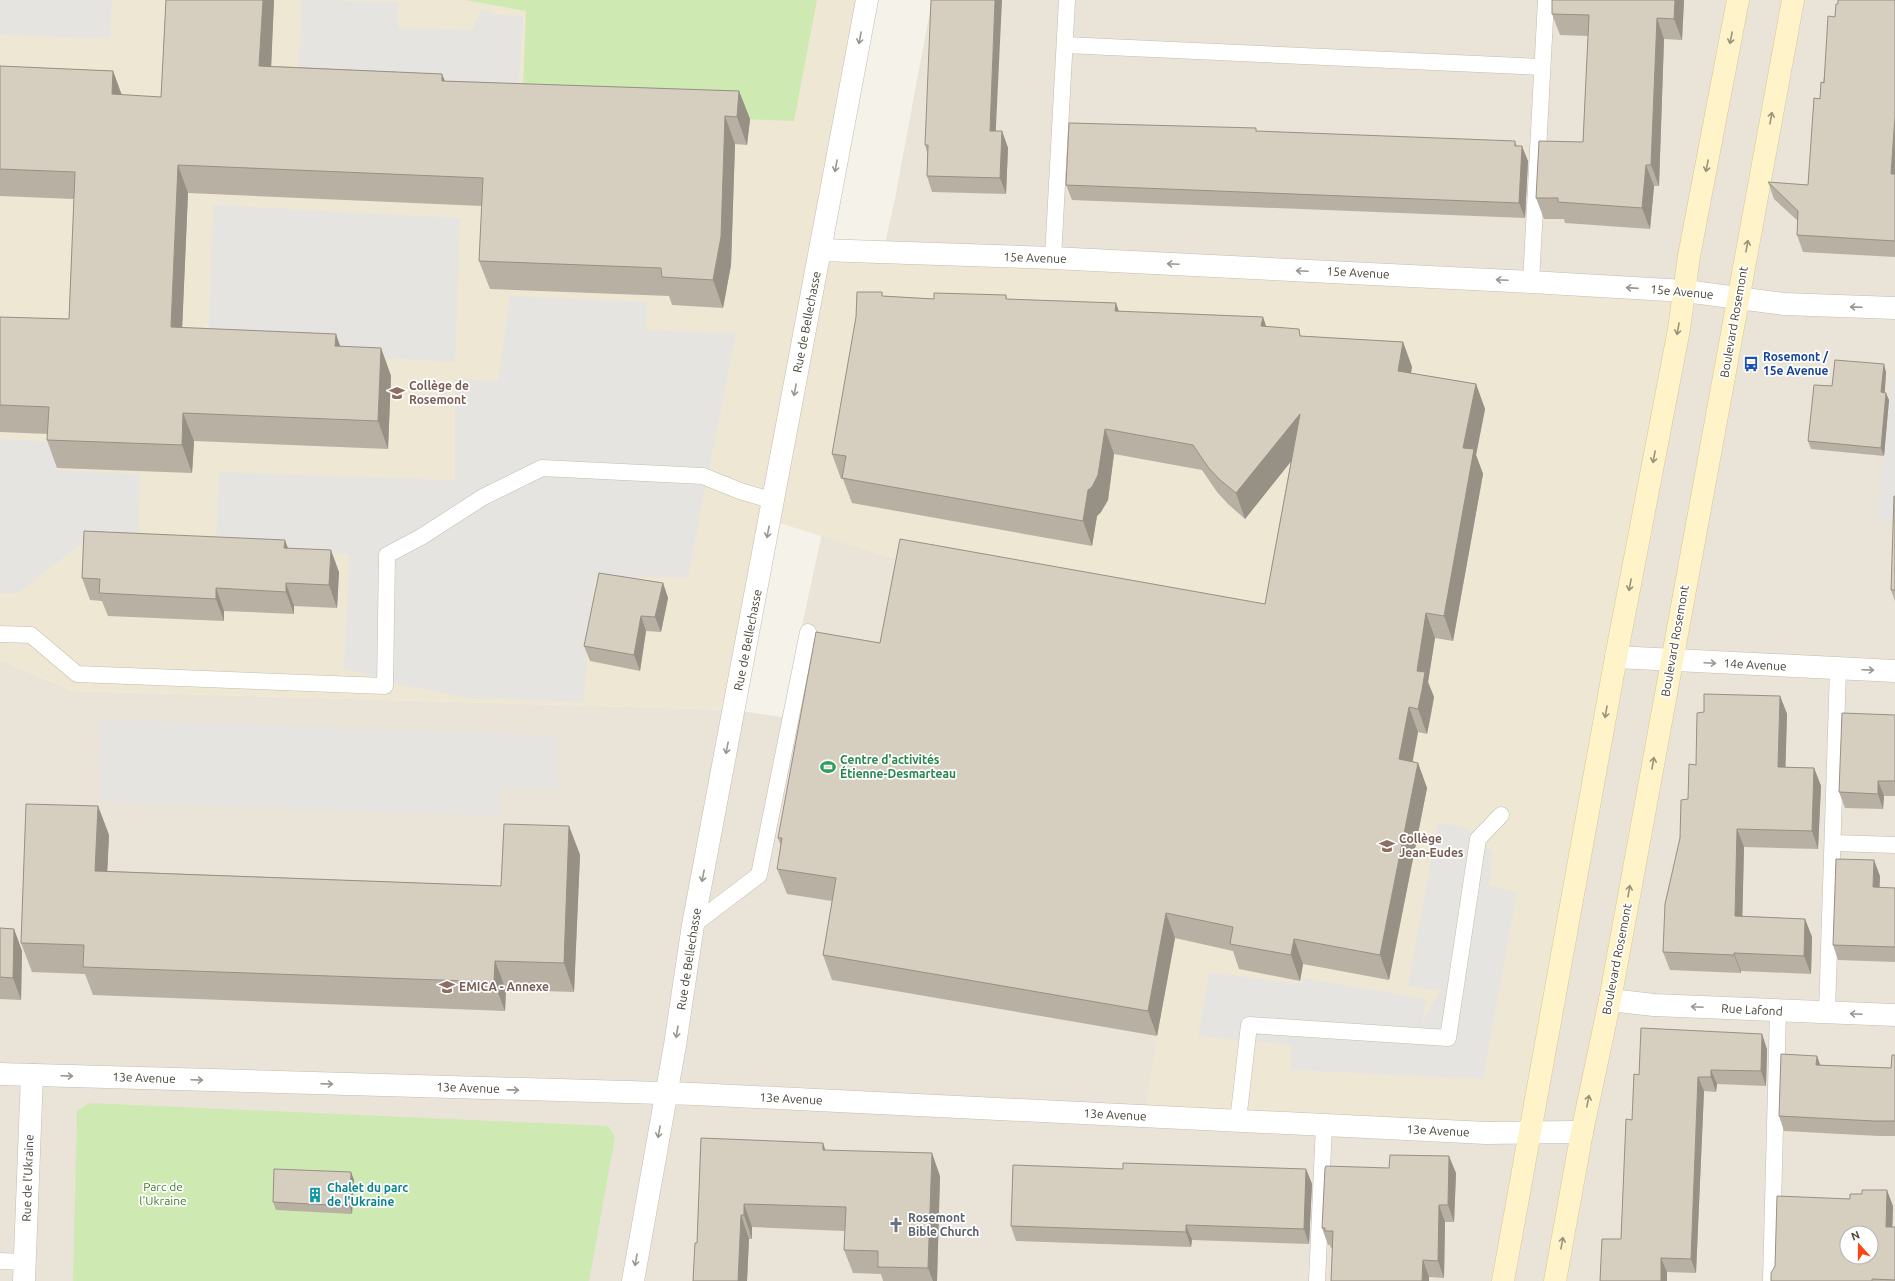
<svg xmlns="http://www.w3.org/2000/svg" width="1895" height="1281" viewBox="0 0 1895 1281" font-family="Ubuntu,sans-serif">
	<rect width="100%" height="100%" fill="#f5f2e9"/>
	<path fill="#e9e4d7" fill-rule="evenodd" d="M932,0h963v1281h-1895v-621l73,31 661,19 48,7 113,-519zM1847,1233h24v24h-24z"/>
	<path fill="#eee7d3" d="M0,0h867l-46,250 864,41 -155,841 -386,-16 13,-80 -247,-472 -140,-44 -36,190 -661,-19 -73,-31z"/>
	<g fill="#cee9b2">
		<path d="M465,0h352l-23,121 -272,-11 4,-99z"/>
		<path d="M89,1103l519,23 7,11 -26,144h-516l4,-170z"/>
	</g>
	<g fill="#e6e4e1">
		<path d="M0,0h112l-2,39 -110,-4z"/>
		<path d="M302,0l96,2v26l74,2 10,-21 13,6 28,1 -5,81 -220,-10z"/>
		<path d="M213,205l247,13 -5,144 -247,-14z"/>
		<path d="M510,296l137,6 -1,28 90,3 -48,244 -93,1 -12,124 -116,-4 -66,-13 -57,-17 5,-114 -133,-5 3,-77 236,8v-101l43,2z"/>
		<path d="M1892,376h3v146l-17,-1z"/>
		<path d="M0,439l58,3 -1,28 83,4 -1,74 -60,-3 -61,48h-18z"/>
		<path d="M99,719l458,17 -1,53 -56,-2 -2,29 -398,-15z"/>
		<path d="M1438,823l27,4 28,26 -4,33 28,6 -34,187 -192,-9v-25l-93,-9 11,-63 93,11 1,-6 123,21 -4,24 18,-32 -32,-5z"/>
	</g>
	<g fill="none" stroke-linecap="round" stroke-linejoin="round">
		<defs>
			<g id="service">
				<path d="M1065,45l477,22"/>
				<path d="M1053,258l14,-258"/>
				<path d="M1531,282l15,-282"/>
				<path d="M0,634l31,1 46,39 308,12 2,-131 34,-18 62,-40 59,-29 161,8 37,15 34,10"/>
				<path d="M1834,843l61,2"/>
				<path d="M693,925l66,-50 49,-243"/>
				<path d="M1827,1012l11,-343"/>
				<path d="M1238,1121l11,-96 199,13 30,-199 23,-24"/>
				<path d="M0,1261l25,1"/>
				<path d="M1317,1281l7,-156"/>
				<path d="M1771,1281l7,-270"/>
			</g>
			<g id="minor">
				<path d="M821,250l232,8 478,24 154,9 99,13 111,4"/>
				<path d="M1616,657l279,14"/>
				<path d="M1610,1000l44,5 241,10"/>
				<path d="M0,1074l695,20 791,39 96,-1"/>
				<path d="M24,1281l8,-206"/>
			</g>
			<path id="tertiary" d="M633,1281l42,-236 18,-120 174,-925"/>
			<g id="secondary">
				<path d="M1503,1281l113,-624 63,-328 10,-73 49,-256"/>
				<path d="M1555,1281l27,-149 28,-132 183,-1000"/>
			</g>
		</defs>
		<use href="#service" stroke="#c3bdae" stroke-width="17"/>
		<use href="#minor" stroke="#c3bdae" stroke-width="23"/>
		<use href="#tertiary" stroke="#c3bdae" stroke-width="23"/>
		<use href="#secondary" stroke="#d5c799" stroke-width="23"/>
		<use href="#service" stroke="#fff" stroke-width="16"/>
		<use href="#minor" stroke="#fff" stroke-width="22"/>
		<use href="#tertiary" stroke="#fff" stroke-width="22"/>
		<use href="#secondary" stroke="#fff4c9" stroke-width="22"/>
	</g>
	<g fill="#b8b1a3">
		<path d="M166,0h108l-3,66 171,8 3,7 294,10 11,28 -3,26 -12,-1 -4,121 -8,43 -51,-3 -3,-9 -179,-7 -11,-28 3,-55 -294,-13 -6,135 158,19 41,1 10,28 -3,73 -194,-8 -2,32 -135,-5 -10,-28 1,-6 -48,-2v-115l69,2 5,-120 -74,-3v-130l113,5 9,24 39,2z"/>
		<path d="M1552,0h132l-2,40 -18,-1 -5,147h-5l-4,43 -85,-6 -1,-4h-20l-8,-21 47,-56 5,-106 -28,-1 -8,-21z"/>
		<path d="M1895,0v257l-92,-5 -6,-17 1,-14 -24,-22 -6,-17 40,3 12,-86 15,-82 3,-13z"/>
		<path d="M996,131h6l6,17 -2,46 -74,-2 -5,-16v-24l-2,-7z"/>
		<path d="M1515,141l2,5 11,15 -3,57 -453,-18 -6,-15z"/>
		<path d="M1006,295l1,4 259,28 36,9 101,6 9,25 -1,6 65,11 9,25 -9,46 7,19 -30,167 -18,-3 -7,44 6,15 -3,18 -4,19 -9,-2 -5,29 5,2 9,25 -38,192 -86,-16 -3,17 -61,-12 -6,-18 -58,-13 -18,98 -325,-56 -9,-25 9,-54 -45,-7 -10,-25 4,-23 -3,-8 102,-195 385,-39 26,-143 -46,58 -17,-15 -11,-12 -15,-22 -88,-16 -6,46 -7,12 -4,4 -5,30 -240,-43 -9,-24h-2l-9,-25 52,-158 50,3z"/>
		<path d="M1886,372l-1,20 4,8 -5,56 -73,-7 -3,-8 24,-55z"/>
		<path d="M1895,496v105l-4,-11z"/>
		<path d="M288,548l51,24 -2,36 -43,-2v8l-70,-3v10l-116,-5 -6,-15 -12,-1 -8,-22z"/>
		<path d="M663,583l5,15 -7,34 -15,-1 -6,40 -50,-10 -6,-15z"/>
		<path d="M1780,696l7,18 -2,53 29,1 7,18 -3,63 -74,-2 -2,69 63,3 7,18 -1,37 -70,-3v2l-71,-3 -7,-18 25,-153 8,-34 8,-53z"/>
		<path d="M1895,715v81h-11l-1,13 -38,-1 -6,-16z"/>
		<path d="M98,806l11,29 -2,36 394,15 68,-60 11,29 -6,137 -68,-2 -1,21 -412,-16 -8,-21 -53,-2 -11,-29z"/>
		<path d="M1880,876l-1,12h16v74l-57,-2 -5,-15z"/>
		<path d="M0,928l14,1 8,22 -1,49 -21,-1z"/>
		<path d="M1767,1049l-1,37 -49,-2 -1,8 -12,-1 -8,182 -29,-1 -46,-33 11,-119 7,-45z"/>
		<path d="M1895,1055v81h-16l-95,-5 -5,-15 41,-51 71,3z"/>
		<path d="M701,1138l124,12 115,26 -3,105h-54l-2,-7 -28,-1 -9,-23 1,-19 -93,-4v12h-3l-2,42h-54l4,-38z"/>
		<path d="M1123,1169h183l6,15 -3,60 -117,-4 -1,7 -175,-6 -5,-15z"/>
		<path d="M1456,1173l-2,49h-9l-1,56 -15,-1 -98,-29 -1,-3h-2l-6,-17z"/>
		<path d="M354,1180l-2,34 -76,-4 -3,-8z"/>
		<path d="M1893,1206l-1,21h3v54h-124l4,-15z"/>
	</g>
	<g fill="#969085">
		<path d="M263,0h11l-4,94 -11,-28z"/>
		<path d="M995,0h7l-7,147 -5,-16z"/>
		<path d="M1675,0h9l-2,40 -8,-21z"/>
		<path d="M1657,18l7,21 -5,147 -8,-21z"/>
		<path d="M113,71l10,28 -11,-5z"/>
		<path d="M442,74l11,28 -11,-21z"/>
		<path d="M739,91l11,28 -3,26 -10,-28z"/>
		<path d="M725,116l10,28 -4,121 -8,43 -10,-28z"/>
		<path d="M1895,116v69l-4,-11z"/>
		<path d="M1002,131l6,17 -2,46 -6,-16z"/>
		<path d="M1522,146l6,15 -3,57 -6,-15z"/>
		<path d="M178,165l10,28 -7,163 -10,-29z"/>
		<path d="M1646,165l8,21 -4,43 -8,-21z"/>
		<path d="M1116,303l9,26 -10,-18z"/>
		<path d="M1263,317l9,26 -11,-17z"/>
		<path d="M336,334l10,29 -11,-17z"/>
		<path d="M1403,342l9,25 -5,29 -9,-25z"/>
		<path d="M381,348l10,28 -3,73 -10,-28z"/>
		<path d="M1884,364l2,8 -2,28 -3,-8z"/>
		<path d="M1476,384l9,25 -9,46 7,19 -30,167 -9,-25 19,-168z"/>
		<path d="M1886,393l3,7 -5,56 -3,-8z"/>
		<path d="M183,413l11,28 -2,32 -10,-28z"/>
		<path d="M1300,414l9,25 -64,80 -9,-26z"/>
		<path d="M1105,429l9,25 -6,46 -7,12 -4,4 -5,30 -9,-25 5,-31z"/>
		<path d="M285,540l8,22 -9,-14z"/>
		<path d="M331,550l8,22 -2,36 -8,-23z"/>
		<path d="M286,583l8,23v8l-8,-22z"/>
		<path d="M663,583l5,15 -7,34 -6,-15z"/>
		<path d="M216,588l8,23v10l-8,-22z"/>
		<path d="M1426,613l9,25 -7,44 6,15 -7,37 -9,-25 -1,-38z"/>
		<path d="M641,616l5,15 -6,40 -6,-16z"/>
		<path d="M1780,696l7,18 -2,71 -7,-18z"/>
		<path d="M1409,707l9,25 -10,52 -9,-25z"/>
		<path d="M1418,763l9,25 -38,192 -9,-25z"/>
		<path d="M1814,768l7,18 -3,63 -6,-18z"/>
		<path d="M1878,781l6,15 -1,13 -5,-15z"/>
		<path d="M98,806l11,29 -3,65 -11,-29z"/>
		<path d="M569,826l11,29 -6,137 -10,-29z"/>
		<path d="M1737,829l7,18 -2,87 -7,-18z"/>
		<path d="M1874,860l6,16 -1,27 -6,-16z"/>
		<path d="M1166,913l9,25 -18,98 -9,-25z"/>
		<path d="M1805,919l7,18 -1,37 -7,-18z"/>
		<path d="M14,929l8,22 -1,49 -8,-22z"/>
		<path d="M1294,939l9,25 -3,17 -9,-26z"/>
		<path d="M1734,953l7,18v2l-7,-18z"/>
		<path d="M495,961l11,29 -1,21 -11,-29z"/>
		<path d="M1762,1034l5,15 -1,37 -5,-15z"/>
		<path d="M1817,1056l5,14 -6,-5z"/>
		<path d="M1711,1070l6,14 -1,8 -5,-15z"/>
		<path d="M1698,1077l6,14 -8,182 -5,-14z"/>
		<path d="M823,1143l8,23 -8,-16z"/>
		<path d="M932,1153l8,23 -3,105h-4l-5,-13z"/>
		<path d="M1449,1156l7,17 -2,49 -6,-17z"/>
		<path d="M1306,1169l6,15 -3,60 -5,-15z"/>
		<path d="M351,1172l3,8 -2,34 -2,-8z"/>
		<path d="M1887,1190l6,16 -1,36 -6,-15z"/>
		<path d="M744,1204l8,23v12l-8,-24z"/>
		<path d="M1439,1205l6,17 -1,56 -6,-17z"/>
		<path d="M741,1215l8,24 -2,42h-9z"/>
		<path d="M1186,1225l6,15 -1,7 -5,-15z"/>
		<path d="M1661,1258l6,14v9h-6z"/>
		<path d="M1423,1260l6,17v4h-7z"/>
	</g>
	<g fill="#d6cebe" stroke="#969085" fill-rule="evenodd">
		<path d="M166,0h97l-4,66 183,8v7l297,10 -2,26 -12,-1 -4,121 -8,43 -51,-3 -1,-9 -182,-7 4,-83 -305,-13 -7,162 165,7 -1,12 46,2 -3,73 -195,-8 -1,32 -135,-5 2,-33 -49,-2v-88l69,2 6,-147 -75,-3v-103l113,5 -1,23 49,3z"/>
		<path d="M931,0h64l-5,131h12l-2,47 -73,-2 1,-31h-3z"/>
		<path d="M1552,0h123l-1,19 -17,-1 -6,147h-5l-4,43 -84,-6v-4h-22l3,-57 44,1 6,-127 -37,-1z"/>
		<path d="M1838,0h57v116l-4,58h4v67l-98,-6 1,-24 -30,-29 40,3 6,-87 6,1 1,-17 3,1 4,-67 7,1 1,-13h2z"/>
		<path d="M1069,123l187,5v3l259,10v5h7l-3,57 -453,-18z"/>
		<path d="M857,292h25v4l52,3v-6l72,2v4l110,4 -1,8 148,6 -2,9 38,3 1,7 103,6 -5,29 78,13 -13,64 11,1 -30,167 -18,-3 -9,58 8,1 -3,18 -4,19 -9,-2 -10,52 19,4 -38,192 -86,-16 -3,16 -61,-11 3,-17 -67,-14 -18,98 -325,-56 13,-77 -59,-9 5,-31h-4l38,-206 64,11 20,-104 365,65 35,-190 -64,79 -17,-14 -11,-12 -15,-22 -88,-16 -7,46 -6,12 -4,3 -5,31 -241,-43 4,-22 -14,-2 24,-137z"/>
		<path d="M1835,360l49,4 -3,28 5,1 -5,55 -73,-7 6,-56 18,1z"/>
		<path d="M1894,496h1v94h-4z"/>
		<path d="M84,531l201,9 -1,8 47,2 -2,35 -43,-2v9l-70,-4v11l-117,-6 1,-14 -18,-1z"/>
		<path d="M599,573l64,10 -8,34 -14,-1 -7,39 -50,-9z"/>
		<path d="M1704,694l76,2 -2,71 36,1 -2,63 -75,-2 -2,87 70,3 -1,37 -70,-3v2l-71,-3 2,-48 15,-66 1,-38 7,-1 1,-35 7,1 1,-52 7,-1z"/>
		<path d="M1842,713l53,2v66h-17v13l-39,-2z"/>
		<path d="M26,804l72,2 -3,65 406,15 3,-62 65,2 -5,137 -69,-2 -1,21 -411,-15 1,-22 -63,-2z"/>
		<path d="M1836,859l38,1 -1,27 22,1v59l-62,-2z"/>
		<path d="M0,928l14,1 -1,49 -13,-1z"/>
		<path d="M1641,1028l121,6 -1,37 -50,-1v7h-13l-7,182 -30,-1v23h-61l2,-42h19l5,-120 6,1 2,-46 5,1z"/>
		<path d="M1781,1054l36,2 -1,9 75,3 1,-13h3v66h-21l-95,-5z"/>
		<path d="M701,1138l122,5v7l109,3 -4,115 -50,-1v-16l-34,-1 2,-43 -102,-3v11h-3l-3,66h-45l2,-38h2z"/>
		<path d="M1390,1155l59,1 -1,49h-9l-1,56 -15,-1 -1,21h-91l2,-50h-8v-3h-3l3,-60 1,-2 63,2z"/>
		<path d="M1123,1163l183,6 -2,60 -118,-4v7l-175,-6 2,-61 110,4z"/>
		<path d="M274,1169l77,3 -1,34 -77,-4z"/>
		<path d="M1862,1190h25l-1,37h9v53l-23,-1v2h-101v-8l4,-7 2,-70 73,3v-5h12zM1847,1233h24v24h-24z"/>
	</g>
	<defs><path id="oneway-shaft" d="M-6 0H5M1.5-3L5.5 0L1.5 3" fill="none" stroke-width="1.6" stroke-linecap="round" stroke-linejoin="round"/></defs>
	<g stroke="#9a9791">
		<use href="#oneway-shaft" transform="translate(860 38) rotate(100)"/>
		<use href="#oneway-shaft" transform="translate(836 166) rotate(100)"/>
		<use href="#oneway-shaft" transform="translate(1173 264) rotate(-177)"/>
		<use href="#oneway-shaft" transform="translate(1302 271) rotate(-177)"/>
		<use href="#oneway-shaft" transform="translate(1502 280) rotate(-177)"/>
		<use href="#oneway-shaft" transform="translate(1632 288) rotate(-176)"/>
		<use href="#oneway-shaft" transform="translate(1856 307) rotate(-178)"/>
		<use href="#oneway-shaft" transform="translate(795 390) rotate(101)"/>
		<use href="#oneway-shaft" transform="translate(768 532) rotate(101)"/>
		<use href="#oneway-shaft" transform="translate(1710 663) rotate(3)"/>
		<use href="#oneway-shaft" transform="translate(1868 670) rotate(2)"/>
		<use href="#oneway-shaft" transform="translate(727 748) rotate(101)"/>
		<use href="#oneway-shaft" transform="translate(703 876) rotate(101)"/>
		<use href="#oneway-shaft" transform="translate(1697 1007) rotate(-177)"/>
		<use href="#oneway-shaft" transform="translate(1856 1014) rotate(-177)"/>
		<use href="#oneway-shaft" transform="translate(677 1032) rotate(99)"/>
		<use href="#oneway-shaft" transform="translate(67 1076) rotate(2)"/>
		<use href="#oneway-shaft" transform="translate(197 1080) rotate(2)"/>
		<use href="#oneway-shaft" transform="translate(327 1084) rotate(2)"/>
		<use href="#oneway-shaft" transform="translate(513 1090) rotate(2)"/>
		<use href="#oneway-shaft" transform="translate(659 1132) rotate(100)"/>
		<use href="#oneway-shaft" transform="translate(636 1260) rotate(100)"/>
	</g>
	<g stroke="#9a9279">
		<use href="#oneway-shaft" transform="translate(1731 38) rotate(101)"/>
		<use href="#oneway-shaft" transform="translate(1771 118) rotate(-80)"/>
		<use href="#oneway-shaft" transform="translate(1707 166) rotate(101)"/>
		<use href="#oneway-shaft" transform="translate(1747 246) rotate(-80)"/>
		<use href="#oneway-shaft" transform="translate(1678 329) rotate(100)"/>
		<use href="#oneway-shaft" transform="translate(1654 457) rotate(101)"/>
		<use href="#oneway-shaft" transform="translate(1630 585) rotate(101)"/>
		<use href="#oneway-shaft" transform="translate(1606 712) rotate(100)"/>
		<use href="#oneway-shaft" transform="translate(1653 763) rotate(-80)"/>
		<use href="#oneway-shaft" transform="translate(1629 891) rotate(-80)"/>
		<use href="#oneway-shaft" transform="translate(1588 1101) rotate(-79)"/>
		<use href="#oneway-shaft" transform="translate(1562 1243) rotate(-80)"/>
	</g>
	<defs>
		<symbol id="bus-bare" viewBox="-9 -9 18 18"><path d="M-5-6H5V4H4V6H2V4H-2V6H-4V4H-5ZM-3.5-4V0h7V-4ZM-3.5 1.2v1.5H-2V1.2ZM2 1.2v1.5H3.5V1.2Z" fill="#1a4fb4" stroke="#fff" stroke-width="2.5" paint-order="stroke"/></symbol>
		<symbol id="university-bare" viewBox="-9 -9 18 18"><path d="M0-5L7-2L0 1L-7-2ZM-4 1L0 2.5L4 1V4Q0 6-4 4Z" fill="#8d6e63" stroke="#fff" stroke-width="2.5" paint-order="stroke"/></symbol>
		<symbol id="stadium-bare" viewBox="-9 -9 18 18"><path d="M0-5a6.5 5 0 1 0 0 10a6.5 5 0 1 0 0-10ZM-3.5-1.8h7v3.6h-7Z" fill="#2e9e5b" stroke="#fff" stroke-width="2.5" paint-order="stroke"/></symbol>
		<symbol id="school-bare" viewBox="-9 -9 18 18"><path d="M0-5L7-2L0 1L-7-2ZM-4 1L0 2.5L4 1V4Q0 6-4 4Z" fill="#8d6e63" stroke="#fff" stroke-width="2.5" paint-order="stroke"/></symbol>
		<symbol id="building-bare" viewBox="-9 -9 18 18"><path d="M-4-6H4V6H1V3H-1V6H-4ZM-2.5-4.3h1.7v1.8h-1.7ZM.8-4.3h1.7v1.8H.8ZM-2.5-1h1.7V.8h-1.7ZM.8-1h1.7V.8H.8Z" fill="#0f9aa8" stroke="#fff" stroke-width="2.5" paint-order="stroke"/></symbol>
		<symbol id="church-bare" viewBox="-9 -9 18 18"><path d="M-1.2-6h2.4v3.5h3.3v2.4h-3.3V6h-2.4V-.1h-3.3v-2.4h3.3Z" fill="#6b7280" stroke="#fff" stroke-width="2.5" paint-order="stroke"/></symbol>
	</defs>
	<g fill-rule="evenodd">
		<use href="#bus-bare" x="1740" y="353" width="22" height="22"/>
		<use href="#university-bare" x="386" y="382" width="22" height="22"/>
		<use href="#stadium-bare" x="817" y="756" width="22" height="22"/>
		<use href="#school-bare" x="1376" y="835" width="22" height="22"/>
		<use href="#school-bare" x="436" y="976" width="22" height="22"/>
		<use href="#building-bare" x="304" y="1184" width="22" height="22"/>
		<use href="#church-bare" x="885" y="1214" width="22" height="22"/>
	</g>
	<g text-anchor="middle" stroke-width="3.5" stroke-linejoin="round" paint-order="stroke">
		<g font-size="12" fill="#484237" stroke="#fff">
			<text transform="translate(1035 258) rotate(2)" y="4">15e Avenue</text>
			<text transform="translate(1358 273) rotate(3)" y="4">15e Avenue</text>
			<text transform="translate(1682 292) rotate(5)" y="4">15e Avenue</text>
			<text transform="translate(807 322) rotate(-79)" y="4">Rue de Bellechasse</text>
			<text transform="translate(1734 322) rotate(-80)" y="4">Boulevard Rosemont</text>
			<text transform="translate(748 640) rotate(-79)" y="4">Rue de Bellechasse</text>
			<text transform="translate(1675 641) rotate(-80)" y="4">Boulevard Rosemont</text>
			<text transform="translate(1755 665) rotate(3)" y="4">14e Avenue</text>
			<text transform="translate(689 959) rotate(-81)" y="4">Rue de Bellechasse</text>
			<text transform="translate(1617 959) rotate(-79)" y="4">Boulevard Rosemont</text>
			<text transform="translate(1752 1010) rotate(3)" y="4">Rue Lafond</text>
			<text transform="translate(144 1078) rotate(2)" y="4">13e Avenue</text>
			<text transform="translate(468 1088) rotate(2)" y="4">13e Avenue</text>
			<text transform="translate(791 1099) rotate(3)" y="4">13e Avenue</text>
			<text transform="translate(1115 1115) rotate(3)" y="4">13e Avenue</text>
			<text transform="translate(1438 1131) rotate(3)" y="4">13e Avenue</text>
			<text transform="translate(28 1178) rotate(-88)" y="4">Rue de l'Ukraine</text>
		</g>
		<g font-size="12" font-weight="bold" fill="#164399" stroke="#fff" text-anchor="start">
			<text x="1763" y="361">Rosemont /<tspan x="1763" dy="14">15e Avenue</tspan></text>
		</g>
		<g font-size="12" font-weight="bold" fill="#785e54" stroke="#fff" text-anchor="start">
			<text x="409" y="390">Collège de<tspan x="409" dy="14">Rosemont</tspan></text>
			<text x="1399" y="843">Collège<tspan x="1399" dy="14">Jean-Eudes</tspan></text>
			<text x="459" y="991">EMICA - Annexe</text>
		</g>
		<g font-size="12" font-weight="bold" fill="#27864d" stroke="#fff" text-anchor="start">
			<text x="840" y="764">Centre d'activités<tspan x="840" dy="14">Étienne-Desmarteau</tspan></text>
		</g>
		<g font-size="12" fill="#447c29" stroke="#fff">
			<text x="163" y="1191">Parc de<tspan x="163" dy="14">l'Ukraine</tspan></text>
		</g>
		<g font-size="12" font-weight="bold" fill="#0d838f" stroke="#fff" text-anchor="start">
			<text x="327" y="1192">Chalet du parc<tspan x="327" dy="14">de l'Ukraine</tspan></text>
		</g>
		<g font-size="12" font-weight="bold" fill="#5b616d" stroke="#fff" text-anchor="start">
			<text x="908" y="1222">Rosemont<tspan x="908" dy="14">Bible Church</tspan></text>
		</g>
	</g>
	<g transform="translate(1859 1245) rotate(339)"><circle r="19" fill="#ffffff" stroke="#b6b3af"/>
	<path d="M0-3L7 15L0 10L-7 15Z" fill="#fc4518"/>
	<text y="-6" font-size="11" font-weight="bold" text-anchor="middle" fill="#484237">N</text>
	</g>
</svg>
